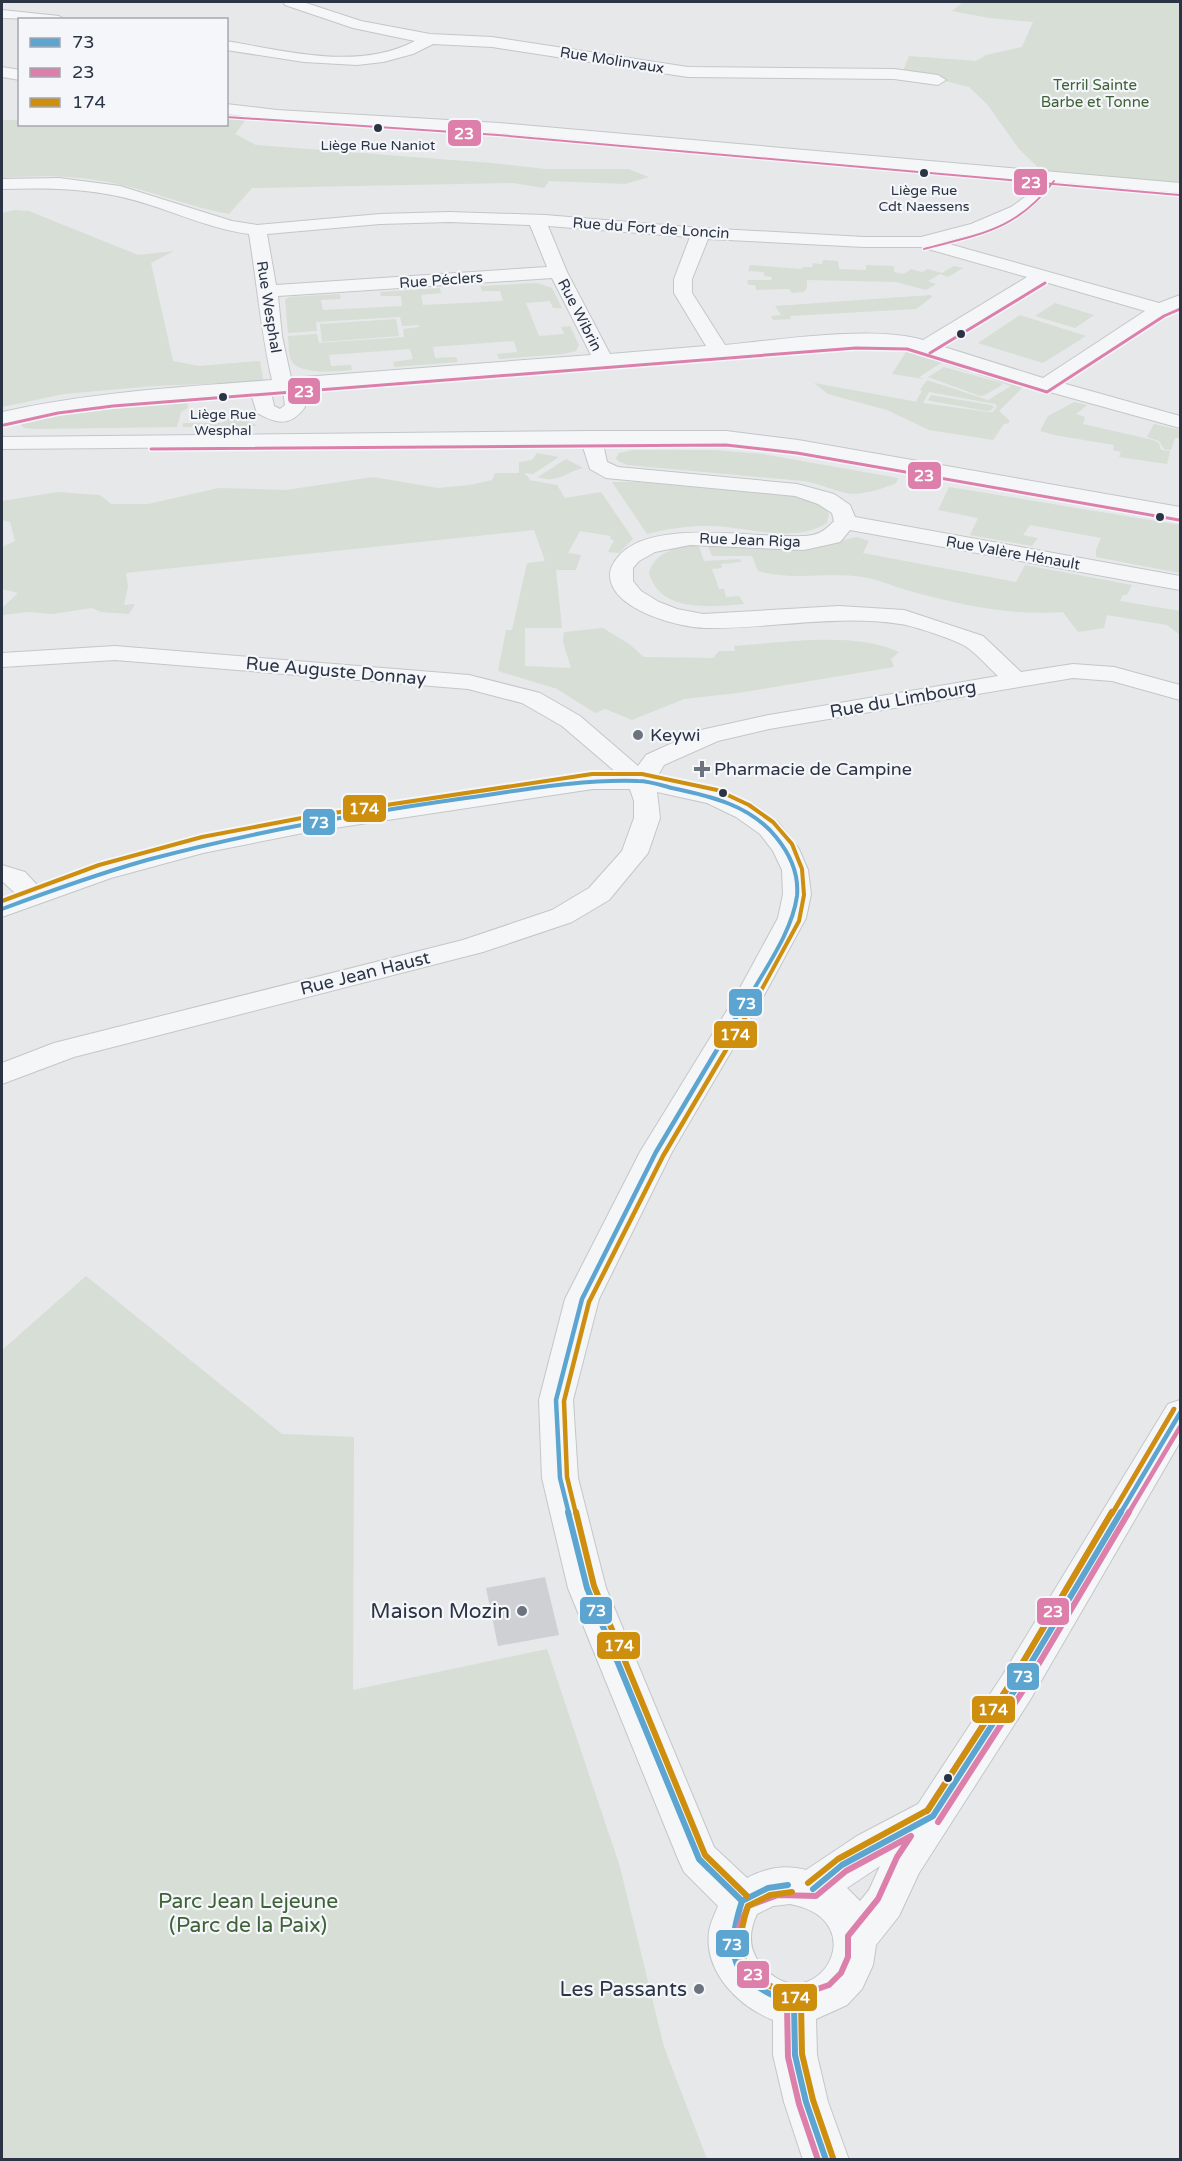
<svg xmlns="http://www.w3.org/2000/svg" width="1182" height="2161" viewBox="0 0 1182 2161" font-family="'Varela Round',sans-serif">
	<rect width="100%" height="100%" fill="#e6e8ea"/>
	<g fill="#d6ded6" fill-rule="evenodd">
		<path d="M963,2h217v186l-132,-11 -29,-28 -32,-45 -18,-17 -28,-7 -39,-7 7,-17 67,5 10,-6 36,-8 11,-25 -44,-4 -37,-7z"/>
		<path d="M227,114l20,4 -12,16 21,11 236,18 53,6h83l21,8 -24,7 -76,-3 -5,7 -31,-5 -261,5 -23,26c-39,-7 -74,-22 -112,-30 -39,-9 -77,-9 -115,-6v-58h17l1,4h206z"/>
		<path d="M14,210l15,1 109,44 36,-4 -23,12 22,98 26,5 61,-5 3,18 -6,3 -103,4 -90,8 -62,13v-194z"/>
		<path d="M823,260l15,1 1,8 27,1v-5l28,1v6l10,2 7,-5 11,3 6,-3 14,4 12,-7 9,2 -15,9 -8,-3 -12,7 8,3 -10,6 -30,-8 -89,-2v8l-3,4 -12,1 -3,-4 -33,1 -1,-5h-7l-1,-5h24l1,-3 -8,-1v-4l-16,-1 2,-6 52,4 1,-2h9l1,-4 9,1z"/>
		<path d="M537,283l15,5 10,20h-9l-3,-7 -24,2 13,33 25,-2 -3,-7 9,-1 9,19 -3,6 -12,3 -65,5 -2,-5 20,-2 -3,-11 -81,6 2,11 21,-1 2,5 -64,5 -1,-5 20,-3 -3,-10 -81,6 2,11 20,-1 1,5c-14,1 -53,6 -61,-10 -3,-6 -2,-17 -3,-24l29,-2 2,9 85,-6 -1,-8 16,-2 -1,-2 -16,1 -2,-9 -84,5 1,9 -29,2 -3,-33 4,-3 51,-3 1,5 -20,1 2,10 79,-4 -1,-10h-20l-1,-4 60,-4 1,5 -20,2 2,10 80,-4 -3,-10h-18l-2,-5z"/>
		<path d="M931,295l1,2 -16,12 -126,7 1,3 -18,1 -2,-4 10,-1 -6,-9z"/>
		<path d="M1055,303l39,12 -19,13 -40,-12z"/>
		<path d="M1020,315l66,21 -43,27 -65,-20z"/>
		<path d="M396,319l3,17 -77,6 -2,-18z"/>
		<path d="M906,352l20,3 48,14 -5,3 -28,-9 -22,14 5,2 -32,-5z"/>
		<path d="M944,367l57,16 1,2 -17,10 -5,1 -52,-19z"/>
		<path d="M979,371l45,15 -25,25 10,9v3l-5,1 -11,16 -64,-10 -42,-20 -59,-16 -14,-11 104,19 -2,-1 6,-10 -2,-1 7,-10 61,20 23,-14 -35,-12zM929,392l66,12 2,2 -4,6h-5l-65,-9z"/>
		<path d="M931,395l60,10 3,2 -4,4h-4l-55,-10 -3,-1z"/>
		<path d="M187,401l1,7 -7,4 -4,15 -142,2 -11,-1 -3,-3c19,-17 135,-21 166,-24z"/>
		<path d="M1074,402l13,3 -11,9 9,3 -2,7 70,16 6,3 2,7 9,1 -3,13 -48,-7 2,-5 -8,-2 1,-5 -60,-10 -14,-4 8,-15z"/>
		<path d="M223,418h17l18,8 -76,1 1,-4h39z"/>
		<path d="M1154,424l26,6v8h-5l-4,12 -7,-1 -5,-8 -12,-4z"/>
		<path d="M633,450h81l48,4 136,24 -2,5c-13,6 -37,13 -51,10 -14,-4 -26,-9 -41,-12l-177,-16 -9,-4 -2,-3 3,-5z"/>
		<path d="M537,453l22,4 -26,17 -9,-1 6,6 -1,1 28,5 8,13 36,-6 32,47 -14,14 -11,-1 6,-12 -4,-1 1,-3 -31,-5 -12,22 13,2 -5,15h-20l6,58h-37v38l46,2 -8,-26 1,-10 39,-4 26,16 15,13 69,1 6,-7h16l-1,-5c50,-3 118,-15 165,6l-8,7 3,8 -156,26 -54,6 -52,21 -27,-11 -10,4 -38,-24 -59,-18 8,-41h6l15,-67 18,-2 -11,-31 -408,43 2,14 -4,18 11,-1 -6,10 -28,-2 -9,-4 -40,6 -24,-2 -26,3v-7l16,-15 -16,-4v-42l13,-6 -5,-19 -8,-2v-19l56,-9 42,3 11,9h37l71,-16 67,2 87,-13 65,11 32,-3 22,-5 3,-7h24v-11l13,-2z"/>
		<path d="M566,459l17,9c-17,4 -26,16 -45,9z"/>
		<path d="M612,482h26l153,14c14,2 31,5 38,18l-2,9c-33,21 -78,4 -115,3 -22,-1 -44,3 -65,8z"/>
		<path d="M949,487l231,38v48l-84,-16v-7l5,-12 -71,-13 -7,10 15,3 -6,8 -62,-11 8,-17 -40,-8z"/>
		<path d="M857,537l12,4 -6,12 153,29 9,-17 107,20 -5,10h-4l-3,6 60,10v24l-13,-10 -60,-10 -3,13 -26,4 -15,-20c-52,4 -102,-7 -153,-21 -16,-4 -32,-12 -48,-14 -34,-5 -71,4 -104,-6l-6,-15h-40l-5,-12 42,4 8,-2 64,-1z"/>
		<path d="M698,544l6,17 36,-2 1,3 -20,2 1,4 -10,1 7,20h5l2,8 13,-1 5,8c-33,3 -84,9 -95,-31 5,-21 30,-27 49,-29z"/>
		<path d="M86,1276l196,158 72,3 -1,253 194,-41 73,218 44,180 43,112h-705v-809z"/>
	</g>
	<path fill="#ced0d3" d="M545,1577l14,58 -61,11 -12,-58z"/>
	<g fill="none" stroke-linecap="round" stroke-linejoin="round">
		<defs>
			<g id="minor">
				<path d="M283,2h20l58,19 69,13 62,3 196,30 206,2 44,6 8,5 -8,5 -44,-6 -206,-2 -196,-30 -59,-3 -20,10 -30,8 -26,3 -53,-3 -78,-12v-9c61,10 132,30 189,0l-62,-13 -68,-23z"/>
				<path d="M2,10l57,6 7,4 -64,-2z"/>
				<path d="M2,67l18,3v10l-18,-3z"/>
				<path d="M226,104l51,6 222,13 681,60v10l-127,-11c-26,42 -66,49 -111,60l217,61 21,-8v12l-13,6 -105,70 118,33v12l-141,-39 -133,-41 -50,-2 -553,44 2,17c-15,21 -29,16 -48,6l-6,-19 -139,11 -55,7 -55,12v-12c89,-20 180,-25 270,-32 -11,-48 -15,-97 -23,-146 -46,-6 -87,-29 -132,-38 -38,-8 -77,-8 -115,-7v-10l57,-1 61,8 112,35 25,4 123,-11 69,-2 96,3 156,13 163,9h57l50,-13 40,-17 14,-10 12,-16 -538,-48 -222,-13 -51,-6zM449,222l81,3 17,42 -271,18 -9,-51 113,-10zM548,226l142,11 -16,42v14l32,53 -96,8 -43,-82zM708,239l156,8h57l106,30 -104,63c-51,-15 -144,0 -198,5l-33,-52v-14zM552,278l39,77 -300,23 -9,-42 -4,-40zM1045,282l100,29 -102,67 -102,-32zM283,391l2,14 -5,4 -6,-3 -3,-14z"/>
				<path d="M591,431h135l72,9 382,67v13l-382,-68 -72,-9 -123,1 4,18 11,5 179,17 37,10 16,11 5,12 325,59v14l-330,-60 -10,12 -36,8 -114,-5 -35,7 -16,9 -6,7v13l8,10 18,11 18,7 26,5 136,-8 65,4 79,26 38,36 52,-8 41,3 66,18v15l-68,-19 -39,-3 -304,51 -51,12 -54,24 -7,12 67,14 30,14 24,17 21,27 9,21 3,24 -5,24 -44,81 -90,153 -73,147 -26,101 5,78 28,110 108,259 33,31c19,-10 38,-14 59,-8l51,-34 61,-32 84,-128 166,-272 12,-4v42l-150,258 -111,173 -20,43 -23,29 -3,20 -11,24 -15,16 -31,14 1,36 11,47 21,58h-46l-19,-58 -11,-47v-35c-35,-14 -69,-48 -64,-88 1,-9 6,-18 9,-26l-34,-34 -6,-13 -110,-271 -26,-110 -3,-78 26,-101 75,-147 94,-153 44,-81 5,-24 -1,-24 -9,-19 -13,-17 -24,-17 -29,-14 -50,-11 3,26 -12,35 -39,47 -37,22 -89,30 -409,105 -72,27v-21l52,-20 409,-103 89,-30 37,-22 33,-37 12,-33v-17l-4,-12h-37l-285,43 -105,21 -92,25 -109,39v-18l14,-5 -14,-13v-16l23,7 12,13 105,-33 113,-26 293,-46 45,-7h24l-55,-47 -40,-23 -54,-14 -353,-29 -113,7v-14l113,-7 354,29 71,18 40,23 58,50 8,-11 55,-25 68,-15 229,-39c-10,-9 -19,-20 -30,-28 -8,-7 -57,-23 -68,-24 -65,-10 -130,5 -195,4 -27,-1 -86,-17 -94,-46 -3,-10 1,-18 7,-25 33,-40 138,-18 185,-21 14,0 22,-5 31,-15l-2,-8 -14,-9 -23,-8 -189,-18 -16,-9 -8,-25 -580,5v-12zM880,1866l-11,24 -9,11 -13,-13zM790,1904c90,17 21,125 -31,58 -11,-15 -10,-31 -2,-48l16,-8z"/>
			</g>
		</defs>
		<use href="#minor" stroke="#c4c6c8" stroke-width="2"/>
		<use href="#minor" fill="#f5f6f7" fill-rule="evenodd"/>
		<defs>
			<path id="bus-1-far2" d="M2,909c48,-18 96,-35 145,-49 105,-28 212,-47 319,-62 57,-8 115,-19 172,-17 11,0 23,4 34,7 38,8 78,17 104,49 14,17 23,37 21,59 -5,36 -31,71 -48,102"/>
			<g id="bus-1-far1">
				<path d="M569,1514l-9,-36 -4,-78 26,-101 74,-147 93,-156"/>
				<path d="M1120,1514l60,-101"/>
			</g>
			<g id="bus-1">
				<path d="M568,1512l19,76 112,271 43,42"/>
				<path d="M788,1885l-20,3 -26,13c-20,63 -7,79 52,104"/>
				<path d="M813,1889l29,-24 91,-49 83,-128 105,-176"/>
				<path d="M794,2005l1,50 11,47 20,58"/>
			</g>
			<g id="bus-2-far3">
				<path d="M226,117l272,18 681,60"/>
				<path d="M924,249c56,-15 93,-19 130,-68"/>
			</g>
			<g id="bus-2-far2">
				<path d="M930,353l115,-70"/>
				<path d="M4,425l54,-12 55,-7 743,-58 51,1 140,43 117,-76 16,-7"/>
				<path d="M151,449l575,-4 71,8 382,67"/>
			</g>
			<g id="bus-2-far1">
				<path d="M1112,1514l62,-105"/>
				<path d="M1128,1514l52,-87"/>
			</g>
			<g id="bus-2">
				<path d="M927,1811l83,-127 102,-172"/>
				<path d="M938,1822l84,-130 107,-180"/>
				<path d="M911,1836l-14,21 -19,42 -30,37v21l-7,16 -12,12 -35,12c-29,-11 -61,-29 -56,-65 1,-9 7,-17 10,-26l30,-11 38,1 30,-25z"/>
				<path d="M787,2005l1,52 11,47 19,56"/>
			</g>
			<path id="bus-3-far2" d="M2,901l97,-36 103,-28 105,-20 285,-43h50l75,16 32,15 24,17 19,22 10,25 2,26 -5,26 -42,77"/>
			<g id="bus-3-far1">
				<path d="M576,1514l-9,-37 -3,-76 25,-99 74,-146 95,-160"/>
				<path d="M1112,1514l62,-105"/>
			</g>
			<g id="bus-3">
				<path d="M576,1512l18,74 111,269 42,41"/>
				<path d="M808,1883l30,-24 90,-49 82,-126 102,-172"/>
				<path d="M792,1892l-22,3 -22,11c-13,39 -12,63 28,83 9,4 17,6 25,13l1,52 11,46 20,58"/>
			</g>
		</defs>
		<use href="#bus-1-far2" stroke="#f4f6f9" stroke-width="8"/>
		<use href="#bus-1-far1" stroke="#f4f6f9" stroke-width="9"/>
		<use href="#bus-1" stroke="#f4f6f9" stroke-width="10"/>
		<use href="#bus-2-far3" stroke="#f4f6f9" stroke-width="4.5"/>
		<use href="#bus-2-far2" stroke="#f4f6f9" stroke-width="6"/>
		<use href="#bus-2-far1" stroke="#f4f6f9" stroke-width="9"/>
		<use href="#bus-2" stroke="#f4f6f9" stroke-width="10"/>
		<use href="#bus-3-far2" stroke="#f4f6f9" stroke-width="8"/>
		<use href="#bus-3-far1" stroke="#f4f6f9" stroke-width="9"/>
		<use href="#bus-3" stroke="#f4f6f9" stroke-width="10"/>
		<use href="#bus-1-far2" stroke="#5ba5d0" stroke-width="4"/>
		<use href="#bus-1-far1" stroke="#5ba5d0" stroke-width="4.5"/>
		<use href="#bus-1" stroke="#5ba5d0" stroke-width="6"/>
		<use href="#bus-2-far3" stroke="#dc80ab" stroke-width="2"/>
		<use href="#bus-2-far2" stroke="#dc80ab" stroke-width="3"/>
		<use href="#bus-2-far1" stroke="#dc80ab" stroke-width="4.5"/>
		<use href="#bus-2" stroke="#dc80ab" stroke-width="6"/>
		<use href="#bus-3-far2" stroke="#ce8f0e" stroke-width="4"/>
		<use href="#bus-3-far1" stroke="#ce8f0e" stroke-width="4.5"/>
		<use href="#bus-3" stroke="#ce8f0e" stroke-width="6"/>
	</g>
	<g fill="#2b3445" stroke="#f4f6f9" stroke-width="2">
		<circle cx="378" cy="128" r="5"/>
		<circle cx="924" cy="173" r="5"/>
		<circle cx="961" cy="334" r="5"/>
		<circle cx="223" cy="397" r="5"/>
		<circle cx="1160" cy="517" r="5"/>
		<circle cx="723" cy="793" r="5"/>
		<circle cx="948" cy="1778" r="5"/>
	</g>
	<g fill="#6c737f" stroke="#f4f6f9" stroke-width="2">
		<circle cx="638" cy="735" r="6"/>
		<path d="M699 760h6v6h6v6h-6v6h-6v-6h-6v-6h6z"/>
		<circle cx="522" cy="1611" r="6"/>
		<circle cx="699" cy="1989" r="6"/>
	</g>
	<g text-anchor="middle" stroke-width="4.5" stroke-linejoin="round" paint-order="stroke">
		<g font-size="14" fill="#2b3445" stroke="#f4f6f9">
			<text x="378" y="150">Liège Rue Naniot</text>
			<text x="924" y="195">Liège Rue<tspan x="924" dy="16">Cdt Naessens</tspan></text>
			<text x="223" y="419">Liège Rue<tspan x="223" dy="16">Wesphal</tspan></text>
		</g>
		<g font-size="15" fill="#2b3445" stroke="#f4f6f9">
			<text transform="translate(612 60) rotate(9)" y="5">Rue Molinvaux</text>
			<text transform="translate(651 228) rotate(4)" y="5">Rue du Fort de Loncin</text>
			<text transform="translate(441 280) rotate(-4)" y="5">Rue Péclers</text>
			<text transform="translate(269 307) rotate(81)" y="5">Rue Wesphal</text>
			<text transform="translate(580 315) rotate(63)" y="5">Rue Wibrin</text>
			<text transform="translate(750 540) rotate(2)" y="5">Rue Jean Riga</text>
			<text transform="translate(1013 553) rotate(10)" y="5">Rue Valère Hénault</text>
		</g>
		<g font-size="15" fill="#3f6138" stroke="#f4f6f9">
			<text x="1095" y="90">Terril Sainte<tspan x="1095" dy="17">Barbe et Tonne</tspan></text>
		</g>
		<g font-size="18" fill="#2b3445" stroke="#f4f6f9">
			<text transform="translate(336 671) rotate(5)" y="6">Rue Auguste Donnay</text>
			<text transform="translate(903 699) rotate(-10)" y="6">Rue du Limbourg</text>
			<text transform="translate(365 973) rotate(-14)" y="6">Rue Jean Haust</text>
		</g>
		<g font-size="18" fill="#2b3445" stroke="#f4f6f9" text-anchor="start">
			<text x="650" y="741">Keywi</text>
			<text x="714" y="775">Pharmacie de Campine</text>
		</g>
		<g font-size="21" fill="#2b3445" stroke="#f4f6f9" text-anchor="end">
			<text x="510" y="1618">Maison Mozin</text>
			<text x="687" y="1996">Les Passants</text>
		</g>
		<g font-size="21" fill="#3f6138" stroke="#f4f6f9">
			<text x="248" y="1908">Parc Jean Lejeune<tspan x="248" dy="24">(Parc de la Paix)</tspan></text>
		</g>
	</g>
	<g stroke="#f4f6f9" stroke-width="2">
		<rect x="447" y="119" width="35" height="28" rx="6" fill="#dc80ab"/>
		<rect x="1013" y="168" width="35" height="28" rx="6" fill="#dc80ab"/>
		<rect x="287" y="377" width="34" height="28" rx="6" fill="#dc80ab"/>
		<rect x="907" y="461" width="35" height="29" rx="6" fill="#dc80ab"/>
		<rect x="342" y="794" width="45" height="29" rx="6" fill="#ce8f0e"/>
		<rect x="302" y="808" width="34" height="28" rx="6" fill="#5ba5d0"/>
		<rect x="728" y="988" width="35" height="29" rx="6" fill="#5ba5d0"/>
		<rect x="713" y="1020" width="45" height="29" rx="6" fill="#ce8f0e"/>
		<rect x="579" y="1596" width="34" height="29" rx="6" fill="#5ba5d0"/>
		<rect x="1036" y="1597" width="34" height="29" rx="6" fill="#dc80ab"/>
		<rect x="596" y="1631" width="45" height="29" rx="6" fill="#ce8f0e"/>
		<rect x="1006" y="1662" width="34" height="29" rx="6" fill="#5ba5d0"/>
		<rect x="971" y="1695" width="45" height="29" rx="6" fill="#ce8f0e"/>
		<rect x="715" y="1929" width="35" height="29" rx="6" fill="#5ba5d0"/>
		<rect x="736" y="1960" width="34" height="29" rx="6" fill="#dc80ab"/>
		<rect x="772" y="1983" width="46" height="29" rx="6" fill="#ce8f0e"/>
	</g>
	<g font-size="16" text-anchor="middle" font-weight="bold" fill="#fff">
		<text x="464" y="139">23</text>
		<text x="1031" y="188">23</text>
		<text x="304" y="397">23</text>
		<text x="924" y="481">23</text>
		<text x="364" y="814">174</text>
		<text x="319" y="828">73</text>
		<text x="746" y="1009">73</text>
		<text x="735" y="1040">174</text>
		<text x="596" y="1616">73</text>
		<text x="1053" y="1617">23</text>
		<text x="619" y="1651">174</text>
		<text x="1023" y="1682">73</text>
		<text x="993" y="1715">174</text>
		<text x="732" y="1950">73</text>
		<text x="753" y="1980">23</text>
		<text x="795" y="2003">174</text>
	</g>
	<rect width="1182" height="2161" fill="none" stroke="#2b3445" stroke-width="6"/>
	<rect x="18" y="18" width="210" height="108" fill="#f4f6f9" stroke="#a4a8b1" stroke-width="1.5"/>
	<rect x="30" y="38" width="30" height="9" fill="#5ba5d0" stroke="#a4a8b1" stroke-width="1.5"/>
	<text x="72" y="48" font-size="18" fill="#2b3445">73</text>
	<rect x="30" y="68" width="30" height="9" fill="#dc80ab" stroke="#a4a8b1" stroke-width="1.5"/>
	<text x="72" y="78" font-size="18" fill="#2b3445">23</text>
	<rect x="30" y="98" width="30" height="9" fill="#ce8f0e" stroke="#a4a8b1" stroke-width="1.5"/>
	<text x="72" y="108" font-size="18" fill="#2b3445">174</text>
</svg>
